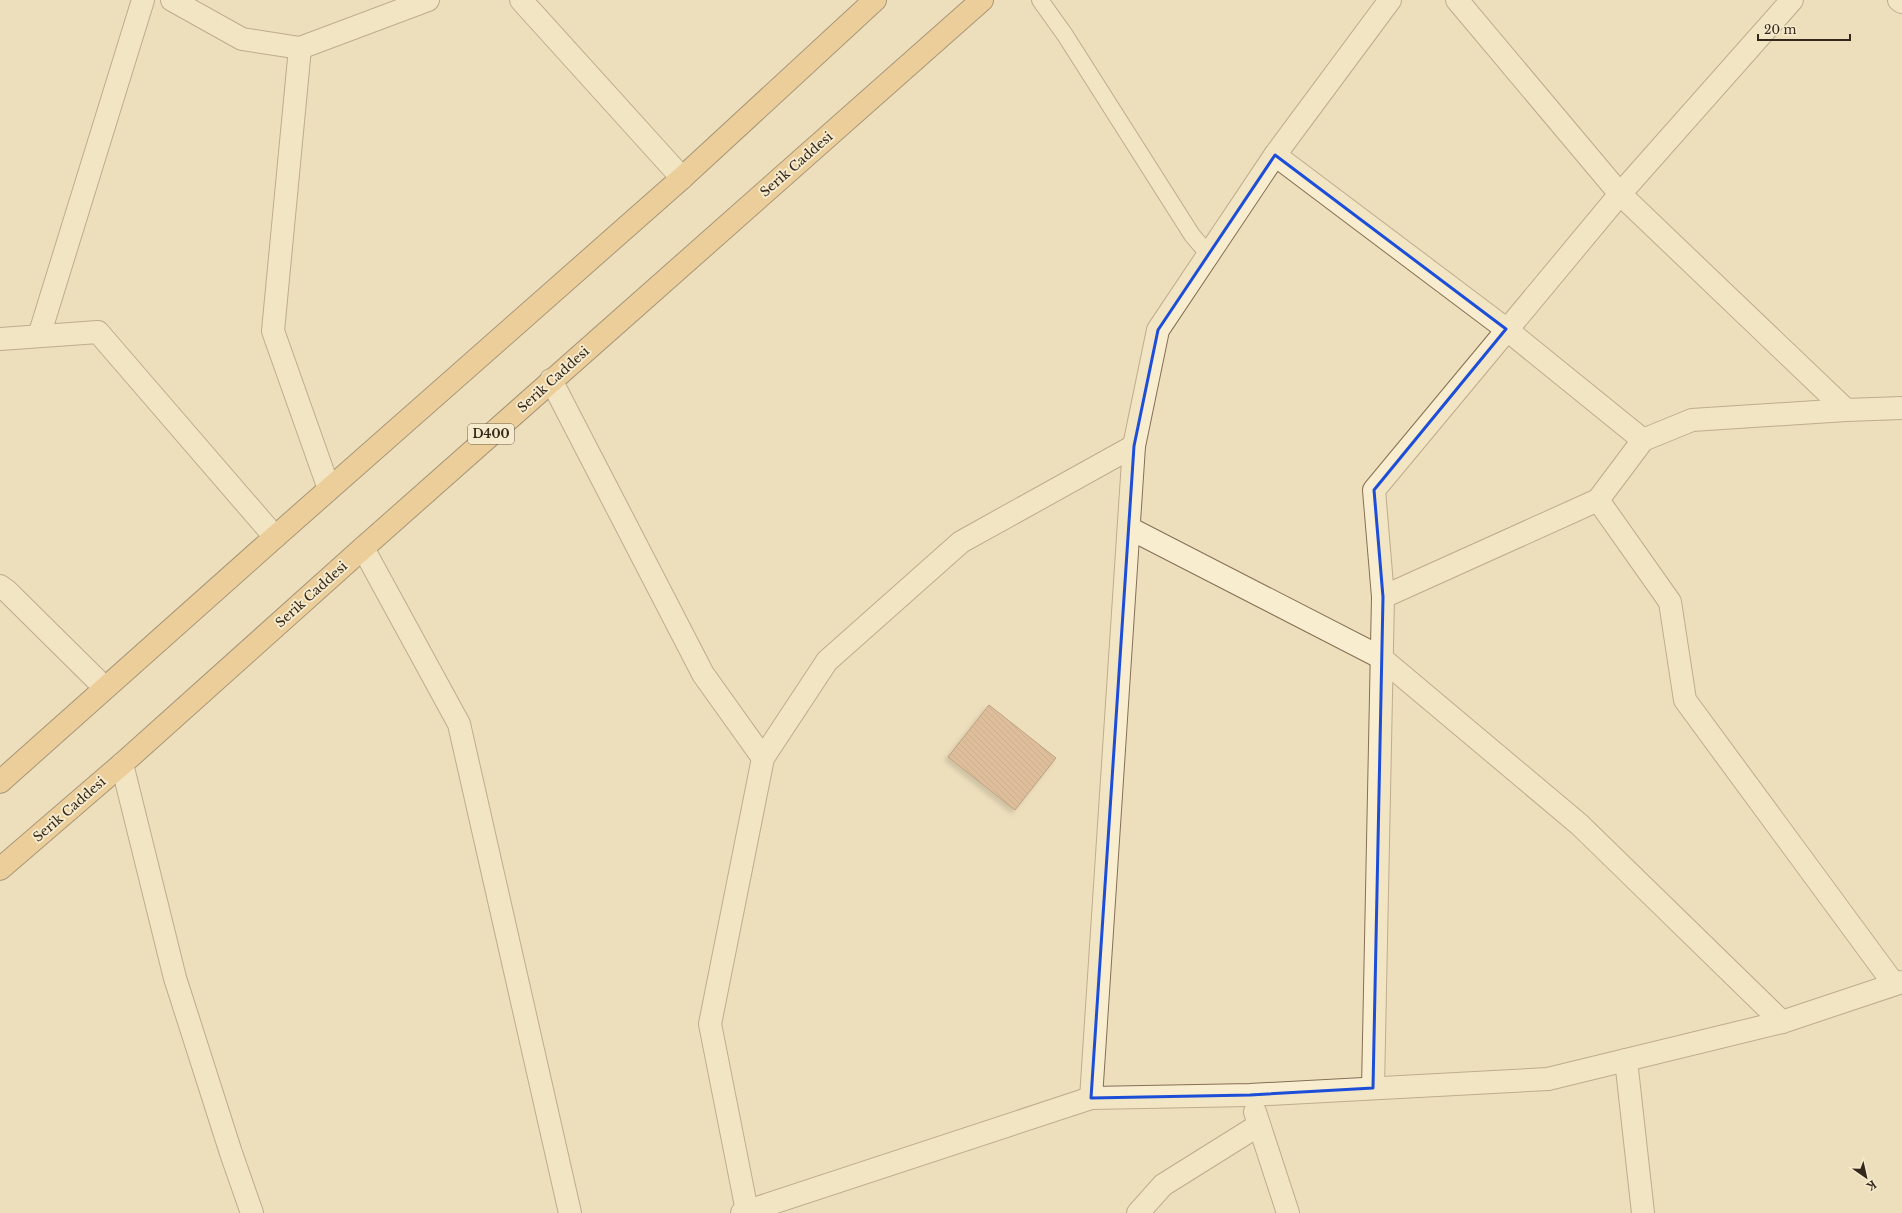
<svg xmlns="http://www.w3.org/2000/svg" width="1902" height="1213" viewBox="0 0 1902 1213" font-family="'Libre Baskerville',serif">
	<defs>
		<pattern id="building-back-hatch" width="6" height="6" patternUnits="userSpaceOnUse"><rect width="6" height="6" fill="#cc9872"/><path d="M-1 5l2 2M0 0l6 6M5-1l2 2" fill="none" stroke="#a67c5d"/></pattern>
		<filter id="shadow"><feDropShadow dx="-3.5" dy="3.5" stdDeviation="2" flood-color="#0004"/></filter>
	</defs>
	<rect width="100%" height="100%" fill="#eddfbc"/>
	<path fill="url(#building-back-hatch)" stroke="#84593c" filter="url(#shadow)" d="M989,705l67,53 -41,52 -67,-53z"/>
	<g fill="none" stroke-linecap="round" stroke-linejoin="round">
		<defs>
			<path id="service" d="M1040,0l25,35 127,200 17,20"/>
			<g id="minor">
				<path d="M172,0l70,39 58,9 128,-48"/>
				<path d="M521,0l161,178"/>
				<path d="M1457,0l163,194 226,216"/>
				<path d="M1899,0l3,2"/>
				<path d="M300,48l-27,283 56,158"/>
				<path d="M1275,155l231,174 137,111"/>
				<path d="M39,336l104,-336"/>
				<path d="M0,339l98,-7 177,205"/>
				<path d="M551,380l152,294 60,84"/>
				<path d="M1129,528l251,129 200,168 202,197"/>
				<path d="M363,548l96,176 111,489"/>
				<path d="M0,586l7,5 98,97"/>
				<path d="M1383,597l215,-97"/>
				<path d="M122,764l53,214 56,175 21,60"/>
				<path d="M1894,984l-209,-284 -15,-98 -72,-102 45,-60 49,-20 154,-10 56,-2"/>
				<path d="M1626,1060l17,153"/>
				<path d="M1373,1088l10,-491 -9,-107 246,-296 172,-194"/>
				<path d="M1091,1098l43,-652 24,-116 117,-175 115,-155"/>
				<path d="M1255,1112l33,101"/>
				<path d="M747,1211l-37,-187 53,-266 64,-97 134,-119 173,-96"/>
				<path d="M742,1213l349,-115 159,-3 298,-16 234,-57 120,-40"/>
				<path d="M1138,1213l25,-28 96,-60"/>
			</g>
			<g id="trunk">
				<path d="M0,782l275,-245 407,-359 193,-178"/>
				<path d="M0,869l122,-105 241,-216 619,-548"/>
			</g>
		</defs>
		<use href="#service" stroke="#856f56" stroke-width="18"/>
		<use href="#minor" stroke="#856f56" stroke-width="24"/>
		<use href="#trunk" stroke="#523e2b" stroke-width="24"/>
		<use href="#service" stroke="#f8edcf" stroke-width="16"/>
		<use href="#minor" stroke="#f8edcf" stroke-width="22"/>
		<use href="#trunk" stroke="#e8bb6f" stroke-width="22"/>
	</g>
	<path d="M0 0H1902V1213H0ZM1275,155l231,174 -132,161 9,107 -10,491 -123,7 -159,3 43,-652 24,-116z" fill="#eddfbc" fill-opacity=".55" fill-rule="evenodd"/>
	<path fill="none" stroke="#1d4ed8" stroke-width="3" stroke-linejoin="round" d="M1275,155l231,174 -132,161 9,107 -10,491 -123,7 -159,3 43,-652 24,-116z"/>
	<g text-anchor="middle" stroke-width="4" stroke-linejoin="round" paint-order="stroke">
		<rect fill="#f5eacc" stroke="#6e6250" stroke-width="1" x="468" y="424" width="46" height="20" rx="3"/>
		<g font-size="12" font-weight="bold" fill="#34271b">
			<text x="491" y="438">D400</text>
		</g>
		<g font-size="13" fill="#34271b" stroke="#f5eacc">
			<text transform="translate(796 164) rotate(-41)" y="5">Serik Caddesi</text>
			<text transform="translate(553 379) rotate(-42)" y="5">Serik Caddesi</text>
			<text transform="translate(311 594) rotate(-42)" y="5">Serik Caddesi</text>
			<text transform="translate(69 809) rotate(-41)" y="5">Serik Caddesi</text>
		</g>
	</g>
	<g transform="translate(1866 1177) rotate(146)" stroke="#f5eacc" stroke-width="3" paint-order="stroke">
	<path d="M0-3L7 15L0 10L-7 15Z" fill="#34271b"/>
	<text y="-6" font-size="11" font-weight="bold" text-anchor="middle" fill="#34271b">K</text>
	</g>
	<path d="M1758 34v6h92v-6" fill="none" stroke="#34271b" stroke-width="2"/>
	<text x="1764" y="34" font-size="12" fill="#34271b" stroke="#f5eacc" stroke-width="3" paint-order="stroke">20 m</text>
</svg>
